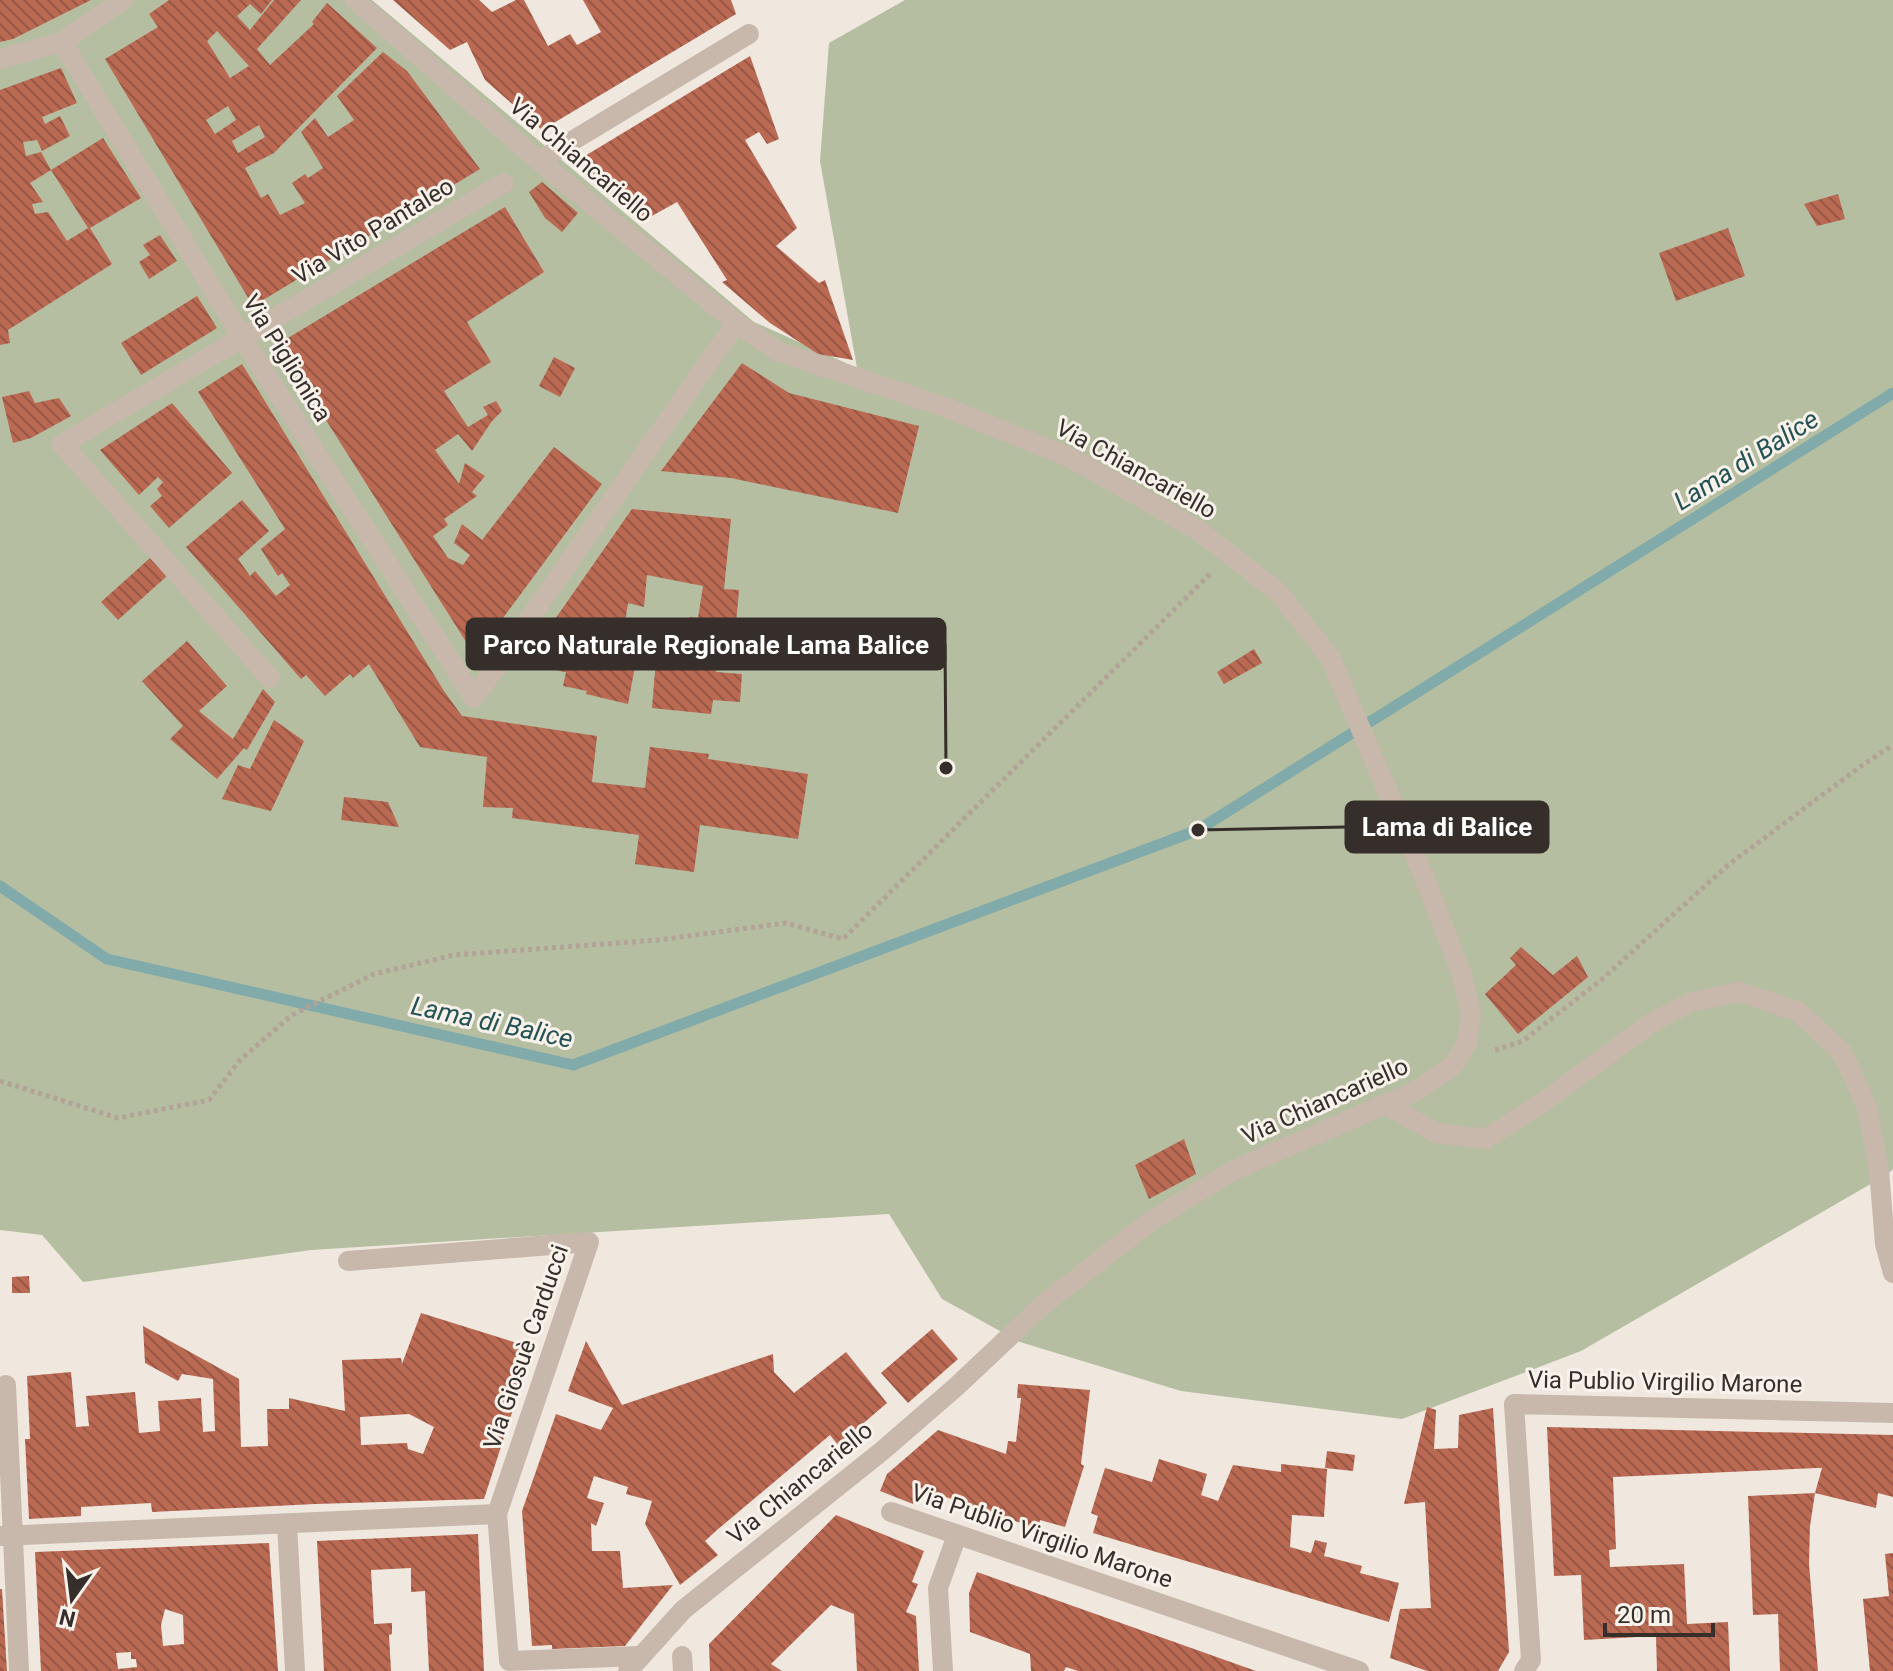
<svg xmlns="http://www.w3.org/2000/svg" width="1893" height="1671" viewBox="0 0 1893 1671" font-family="Roboto,sans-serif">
	<defs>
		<pattern id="building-back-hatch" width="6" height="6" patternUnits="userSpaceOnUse" patternTransform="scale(2)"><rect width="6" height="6" fill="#ba6953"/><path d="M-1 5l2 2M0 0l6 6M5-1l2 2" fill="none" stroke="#985745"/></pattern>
	</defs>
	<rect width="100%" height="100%" fill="#f0e8df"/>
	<path fill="#b5bea0" d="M0,0h372l382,322 103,46 -37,-207 9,-118 76,-43h988v1169l-5,5 -307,177 -179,68 -221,-28 -161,-49 -78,-43 -53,-85 -578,36 -228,32 -41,-47 -42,-5z"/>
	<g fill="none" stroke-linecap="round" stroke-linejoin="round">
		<path stroke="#81aaab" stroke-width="11" d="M0,886l107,73 466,106 625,-235 695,-437"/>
	</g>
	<g fill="url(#building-back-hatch)" fill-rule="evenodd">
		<path d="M0,0h91l-78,39 -13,3z"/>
		<path d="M169,0h103l-11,14 -11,-10 -13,12 13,14 24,-30h27l-44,49 13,16 44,-41 -2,-2 15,-19 50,45 -103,105 -29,15 16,30 7,-4 12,21 25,-12 -13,-20 13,-9 3,4 15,-10 -22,-36 14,-14 13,19 26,-17 -17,-24 46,-44 24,19 73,98 -227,137 -148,-247 53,-32 -9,-13zM217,31l32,35 -19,12 -23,-37zM228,106l8,14 -21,14 -9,-14zM259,125l6,12 -27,16 -6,-12z"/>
		<path d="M393,0h86l13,12 24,-12h8l24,46 22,-12 7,11 24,-13 -18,-32h148l5,14 -194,116 -57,-50 -18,-38 -17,8z"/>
		<path d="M750,56l29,83 -12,5 -8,-12 -14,8 52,88 -21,18 43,37 6,-3 28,80 -35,-6 -48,-31 -48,-41 5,-2 -50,-78 -36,20 -66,-60z"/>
		<path d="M61,68l16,35 -35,14 3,7 15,-8 10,20 -28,15 -5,-11 -14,2 3,14 15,-4 10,18 -21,13 13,19 -11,2 3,10 13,-2 19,29 21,-13 -37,-58 52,-32 38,60 -51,30 22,36 -104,66 2,13 -10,2v-255z"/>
		<path d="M542,182l36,31 -16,19 -17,-14 -16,-26z"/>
		<path d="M1838,194l7,25 -28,7 -13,-22z"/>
		<path d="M505,207l39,65 -77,50 24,40 -47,29 24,36 20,-12 -5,-8 13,-6 6,10 -10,10 -20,30 -14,-17 -23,16 24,34 6,-21 20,13 -13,16 5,4 -33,23 4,6 -15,11 15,22 15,7 7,-10 -16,-12 8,-19 20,16 72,-93 48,37 -127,172 -197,-312z"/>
		<path d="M1728,228l17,48 -69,25 -17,-48z"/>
		<path d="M160,235l17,26 -28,18 -10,-17 11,-7 -7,-10z"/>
		<path d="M197,296l20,32 -76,47 -20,-32z"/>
		<path d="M554,357l21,11 -15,29 -21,-11z"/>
		<path d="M742,363l47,30 130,33 -21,87 -167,-35 -70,-7z"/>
		<path d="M242,364l202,327 18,25 135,20 -5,46 53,6 5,-41 59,7 -1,5 100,15 -10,65 -98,-14 -6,47 -59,-8 4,-29 -127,-17 1,-10 -30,-1 4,-50 -67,-10 -51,-83 -16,14 -3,-4 -25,22 -19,-21 -5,4 -115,-132 56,-47 27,31 -31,28 12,17 5,-5 21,25 14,-11 -8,-12 -4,3 -17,-27 24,-20 -87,-137z"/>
		<path d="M29,391l6,12 24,-5 12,18 -40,22 -18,5 -11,-46z"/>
		<path d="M172,403l60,70 -63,55 -19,-22 12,-10 -5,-7 6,-7 -5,-5 -19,18 -39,-45z"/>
		<path d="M632,509l99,10 -7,70 15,1 -3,33 -16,-2 -4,51 26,2 -2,28 -27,-2 -2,14 -59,-6 7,-85 10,1 -1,19 20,2 2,-28 8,1 5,-32 -56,-11 -3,32 -16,-4 -6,40 5,1 -3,16 12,1 -8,43 -42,-10 1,-3 -24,-5 3,-14 -7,-1 -27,-19zM586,631l8,2 -3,22 -19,-6z"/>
		<path d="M150,558l17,18 -49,44 -17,-18z"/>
		<path d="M187,641l40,45 -28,25 34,28 30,-50 12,13 -28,48 -3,-2 -27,31 -47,-40 13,-13 -41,-45z"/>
		<path d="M1254,649l8,14 -38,21 -7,-12z"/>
		<path d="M274,720l30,21 -33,70 -49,-12 16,-34 12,4z"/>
		<path d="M344,797l44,5 11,25 -58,-7z"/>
		<path d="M1521,947l32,28 24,-19 11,21 -70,57 -33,-40 31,-29 -6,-7z"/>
		<path d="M1184,1139l12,35 -47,25 -14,-34z"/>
		<path d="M29,1276l1,17h-18v-16z"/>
		<path d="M421,1313l112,35 -49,151 -169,5 -163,8 -1,-9 -70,4v9l-52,3 -4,-80h5l-3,-63 44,-4 5,55 13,-1 -3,-30 49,-4 4,41 21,-2 -2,-30 43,-3 2,34 12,-1 -2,-52 -31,-5 -4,7 -33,-18 -2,-37 96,53 2,68 27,-1 -1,-37h22v-11l56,13 -3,-51 59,-2 1,6zM409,1414l25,13 -11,27 -15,-5 -1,-6 -46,2 -1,-28z"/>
		<path d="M932,1329l26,30 -50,44 -27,-30z"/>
		<path d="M586,1341l36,64 151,-51 1,18 20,21 52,-41 41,51 -49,42 -8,-10 -113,95 -12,11 13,14 -38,30 -35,-61 7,-23 -26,-7 2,-7 -34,-11 -7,22 17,5 -8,23 -5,-3 1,28h28l3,37 50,-3 -48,61 -73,3v-4l-20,1 -10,-135 34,-97 45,16 12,-22 -45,-17z"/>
		<path d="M1018,1384l72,6 -9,74 3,2 -19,61 -25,-7 -2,9 -118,-41 -7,16 -33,-13 7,-17 51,-44 68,24 2,-13 8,1 5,-44h-4z"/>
		<path d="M1427,1407l9,3 -2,39 24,-1 1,-33 34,-7 16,244 -11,19h-71l-37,-13 10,-49 31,-1 -6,-106 -21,2z"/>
		<path d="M1547,1427l346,8v62l-15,-4 -2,15 -61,-15 7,-25h-5l-204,9 3,72 -7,1 1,17 74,-3 3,60 41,-2 2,49h-73l-1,-35 -72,4 -3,-65 -27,1z"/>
		<path d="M1327,1451l28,4 -2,16 -28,-3z"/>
		<path d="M1159,1459l48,15 -6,21 17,6 15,-36 48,7v-8l46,5 -3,48 -32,-2 -2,32 21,6 4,-13 12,3 -3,13 38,10 -2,7 39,10 -10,39 -296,-89 5,-17 -7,-3 14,-45 47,14z"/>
		<path d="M1815,1493l-5,33 -1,38 9,107h-38l-2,-57 -25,1 -5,-119z"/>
		<path d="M836,1515l88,36 -12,31 6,2 -12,28 10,4 3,55h-62l-3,-57 -23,-9 -60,59 11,7h-72l-1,-27z"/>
		<path d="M478,1534l6,137h-55l-4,-80 -14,1v-24l-40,2 3,54 18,-1v11l-3,1 2,36h-67l-7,-130z"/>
		<path d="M269,1543l9,128h-237l-6,-119zM165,1609l18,6 1,29 -21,2 -2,-21zM131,1652v7h5l1,8 -19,2 -2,-16z"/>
		<path d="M1893,1553v118h-23l-7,-72 26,-3 -4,-42z"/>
		<path d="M977,1572l279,99h-178l-12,-4 -2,4h-33l-1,-17 -60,-22 -1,-39z"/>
		<path d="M0,1589h2l5,82h-7z"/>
	</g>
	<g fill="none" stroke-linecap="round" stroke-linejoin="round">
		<g stroke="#b3a296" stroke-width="5" stroke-dasharray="4 4" stroke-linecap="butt">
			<path d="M1495,1050l28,-9 78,-61 127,-115 136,-101 29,-19"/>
			<path d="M0,1081l118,37 91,-18 31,-40 52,-45 82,-41 80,-19 204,-15 128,-17 57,16 369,-367"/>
		</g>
		<g stroke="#c8b8ac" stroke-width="20">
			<path d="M355,0l184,161 197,162 41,28 165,55 129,52 127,72 80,62 52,65 93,217 39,101 9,40 -4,28 -13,22 -36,25 -184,80 -82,50 -107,83 -88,83 -75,65 -199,159 -55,61"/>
			<path d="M62,42l181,297 231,359 262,-375"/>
			<path d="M0,59l62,-17 61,-42"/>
			<path d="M539,161l210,-127"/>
			<path d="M270,678l-208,-234 442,-261"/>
			<path d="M1385,1104l51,29 49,6 57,-36 109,-80 40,-21 49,-10 57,19 45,41 25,55 12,63 6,74 8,29"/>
			<path d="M348,1261l241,-19 -92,272"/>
			<path d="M6,1385l13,286"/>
			<path d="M891,1512l468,159"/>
			<path d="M287,1524l8,147"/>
			<path d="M0,1536l497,-22 12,147 131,-5"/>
			<path d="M682,1656l1,15"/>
			<path d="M943,1671l-5,-83 19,-53"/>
			<path d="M1524,1671l7,-11 -17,-256 379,9"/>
		</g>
	</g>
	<g text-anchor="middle" stroke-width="6" stroke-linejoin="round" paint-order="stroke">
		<g font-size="24" fill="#362e2a" stroke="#f8f2eb">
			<text transform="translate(581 160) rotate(40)" y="8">Via Chiancariello</text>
			<text transform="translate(373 231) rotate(-31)" y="8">Via Vito Pantaleo</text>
			<text transform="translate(287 358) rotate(58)" y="8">Via Piglionica</text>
			<text transform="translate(1136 469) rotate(29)" y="8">Via Chiancariello</text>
			<text transform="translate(1325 1101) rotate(-24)" y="8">Via Chiancariello</text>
			<text transform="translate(526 1347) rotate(-71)" y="8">Via Giosuè Carducci</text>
			<text transform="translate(1665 1382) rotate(1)" y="8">Via Publio Virgilio Marone</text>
			<text transform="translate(800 1483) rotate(-39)" y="8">Via Chiancariello</text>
			<text transform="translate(1042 1536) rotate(19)" y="8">Via Publio Virgilio Marone</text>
		</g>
		<g font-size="26" font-style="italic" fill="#235254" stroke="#f8f2eb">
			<text transform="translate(1746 460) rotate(-32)" y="9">Lama di Balice</text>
			<text transform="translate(492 1022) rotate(12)" y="9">Lama di Balice</text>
		</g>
	</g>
	<path fill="none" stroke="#362e2a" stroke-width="3" d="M946 768L945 644M1198 830L1346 827"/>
	<g fill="#362e2a" stroke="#f8f2eb" stroke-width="3">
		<circle cx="946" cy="768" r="8"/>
		<circle cx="1198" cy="830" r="8"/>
	</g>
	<g fill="#362e2a" stroke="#362e2a" stroke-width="3">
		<rect x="467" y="619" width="478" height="50" rx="8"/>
		<rect x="1346" y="802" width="202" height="50" rx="8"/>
	</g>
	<g font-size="26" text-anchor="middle" font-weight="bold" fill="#fff">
		<text x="706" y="654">Parco Naturale Regionale Lama Balice</text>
		<text x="1447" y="836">Lama di Balice</text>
	</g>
	<g transform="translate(72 1599) rotate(194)" stroke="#f8f2eb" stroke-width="6" paint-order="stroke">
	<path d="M0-6L14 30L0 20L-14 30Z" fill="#362e2a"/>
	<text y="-12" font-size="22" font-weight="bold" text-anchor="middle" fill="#362e2a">N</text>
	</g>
	<path d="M1605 1623v12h108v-12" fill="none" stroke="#362e2a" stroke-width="4"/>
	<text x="1617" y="1623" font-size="24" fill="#362e2a" stroke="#f8f2eb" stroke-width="6" paint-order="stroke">20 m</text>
</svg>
